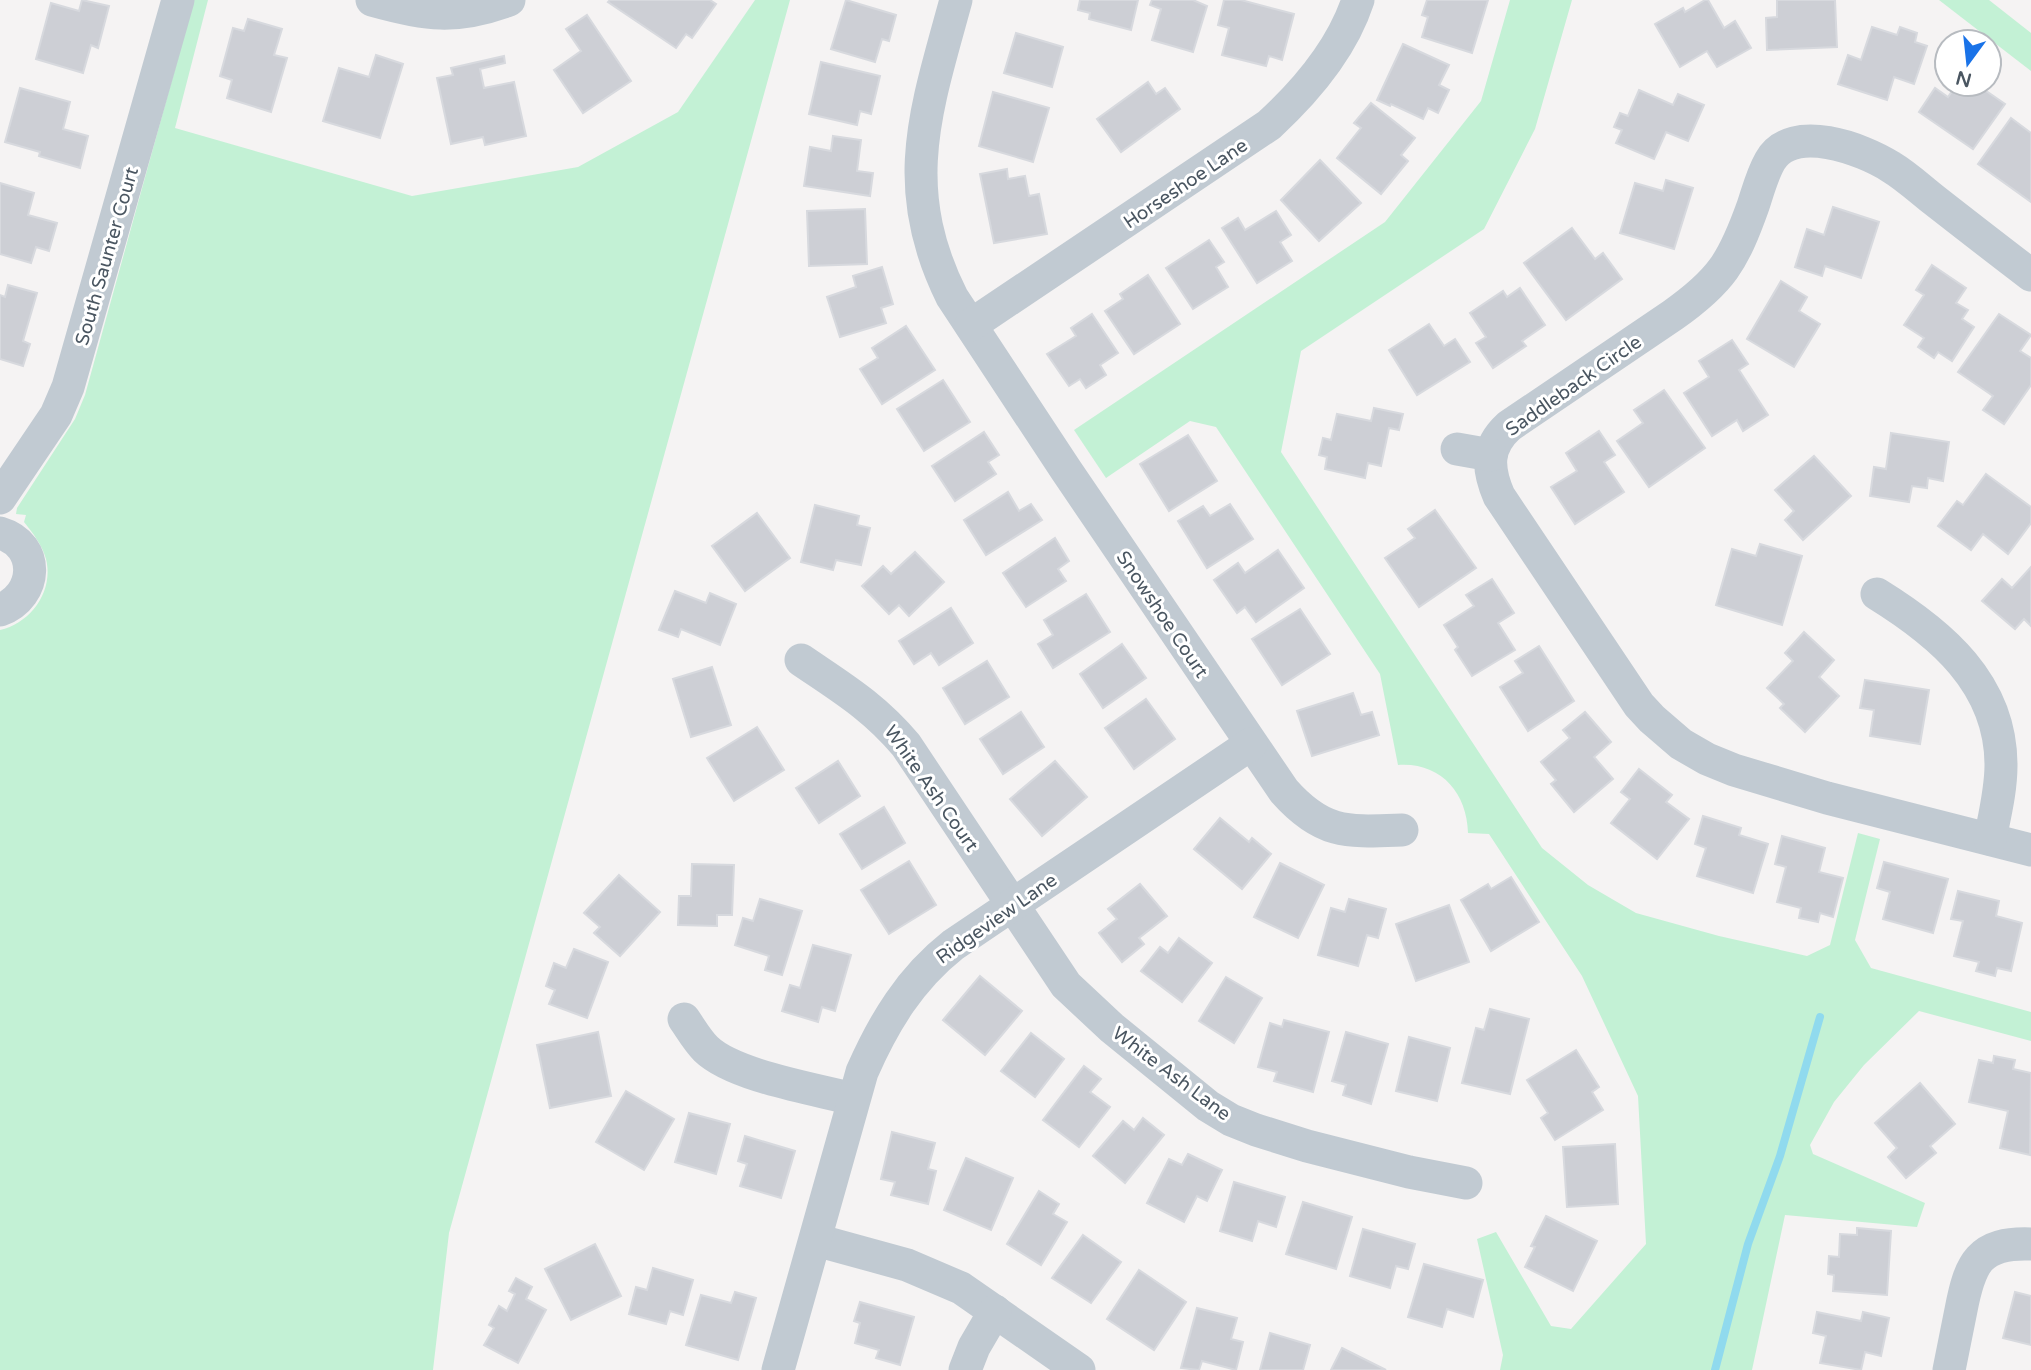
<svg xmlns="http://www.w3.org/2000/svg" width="2031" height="1370" viewBox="0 0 2031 1370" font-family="'Varela Round',sans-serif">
	<rect width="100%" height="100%" fill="#f5f3f3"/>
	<g fill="#c3f1d5">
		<path d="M194,0h14l-33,128 237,68 166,-29 100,-55 77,-112h35l-341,1233 -16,137h-433v-740c31,-7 54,-39 46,-71 -4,-14 -13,-26 -22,-37l2,-7 -10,-1 1,-6 58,-89 10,-24z"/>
		<path d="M1510,0h62l-37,129 -51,100 -183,122 -20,101 261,396 46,37 48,28 83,23 88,20 23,-11 28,-112 22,6 -25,101 16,28 160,44v29l-112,-30 -55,54 -30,37 -24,43 3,9 112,49 -8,24 -132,-12 -33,155h-252l3,-15 -26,-116 19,-7 55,94 20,3 75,-85 -8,-148 -56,-120 -93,-142 -21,-1c-1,-41 -28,-71 -70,-68l-18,-91 -164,-247 -26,-6 -84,57 -32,-48 311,-208 96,-121z"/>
		<path d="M1939,0h50l42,33v38z"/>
	</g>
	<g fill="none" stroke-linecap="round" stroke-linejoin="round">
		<path stroke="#90daee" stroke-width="8" d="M1715,1370l33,-126 32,-88 40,-139"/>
	</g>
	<g fill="#cdcfd5" stroke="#d7d9de" stroke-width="2">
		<path d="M82,0l27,6 -11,42 -7,-3 -8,28 -47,-14 15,-56 28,8z"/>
		<path d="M610,0h100l6,4 -24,34 -6,-4 -10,14 -68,-46z"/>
		<path d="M846,0l50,15 -7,26 -7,-2 -7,23 -44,-13z"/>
		<path d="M1080,0h58l-7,30 -42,-11 1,-6 -12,-3z"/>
		<path d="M1152,0h41l14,6 -14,46 -41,-12 9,-31 -11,-4z"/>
		<path d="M1224,0h17l53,14 -12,46 -13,-4 -3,10 -44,-11 7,-27 -11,-3z"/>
		<path d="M1427,0h61l-16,53 -50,-16 6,-20 -6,-2z"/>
		<path d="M1705,0h3l16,28 11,-7 16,27 -34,19 -10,-16 -27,16 -25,-43 28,-16 2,4z"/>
		<path d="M1777,0h58l2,47 -70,3 -1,-32 11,-1z"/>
		<path d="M587,15l44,66 -48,32 -29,-43 27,-19 -15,-22z"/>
		<path d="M248,19l34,10 -8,26 13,3 -16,54 -44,-14 5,-18 -12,-4 13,-48 11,3z"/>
		<path d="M1872,27l25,8 3,-8 17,6 -2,9 12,4 -13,38 -20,-7 -7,23 -49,-16 10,-29 13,5z"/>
		<path d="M1016,33l47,14 -11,40 -48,-14z"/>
		<path d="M1403,44l46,21 -10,20 10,5 -11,23 -10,-5 -5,11 -32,-15 -1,2 -13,-6z"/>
		<path d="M376,55l27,9 -23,74 -57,-17 16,-53 30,9z"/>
		<path d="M504,56l1,7 -25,6 4,19 30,-6 12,54 -41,9 -2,-8 -32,7 -14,-66 16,-3 -2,-7z"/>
		<path d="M821,62l59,14 -9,38 -11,-3 -3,14 -48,-11z"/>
		<path d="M1148,82l8,12 9,-6 15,21 -59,43 -24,-33z"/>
		<path d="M1957,84h19l29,20 -32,45 -54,-37 16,-24 13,9z"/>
		<path d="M20,88l50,14 -7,27 25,7 -8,32 -41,-12 1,-4 -35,-10z"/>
		<path d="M1639,90l34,15 5,-11 26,11 -16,36 -22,-9 -12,27 -38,-16 6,-13 -8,-3 6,-14 8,3z"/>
		<path d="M993,92l56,16 -16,54 -54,-16z"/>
		<path d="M1371,103l44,35 -14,17 7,6 -27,33 -44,-36 24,-30 -7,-5z"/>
		<path d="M2011,118l20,15v69l-53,-38z"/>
		<path d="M833,136l28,4 -4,31 16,2 -3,23 -66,-10 6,-39 21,4z"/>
		<path d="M1320,160l41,43 -42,38 -38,-41z"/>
		<path d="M1007,169l1,10 17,-3 4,20 10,-2 8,40 -53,9 -14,-69z"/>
		<path d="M1666,180l27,8 -19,61 -54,-16 15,-50 28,8z"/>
		<path d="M0,183l34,10 -6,22 29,8 -8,28 -13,-4 -5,16 -31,-9z"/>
		<path d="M1833,207l46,15 -18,56 -36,-12 -3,10 -27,-9 12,-38 17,6z"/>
		<path d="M865,209l2,55 -58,2 -2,-55z"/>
		<path d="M1276,211l15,24 -11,7 12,19 -35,22 -35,-55 16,-10 7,12z"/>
		<path d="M1572,228l23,31 8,-6 19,26 -56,41 -42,-57z"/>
		<path d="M1209,240l15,22 -8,5 12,20 -35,22 -27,-41z"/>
		<path d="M1932,265l34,23 -10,15 12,7 -6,9 12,8 -22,34 -14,-9 -4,6 -16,-11 6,-9 -20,-13 20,-30 -8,-5z"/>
		<path d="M882,267l11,37 -12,4 5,15 -46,14 -13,-40 29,-10 -3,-11z"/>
		<path d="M1148,275l32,49 -46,30 -29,-43 18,-12 -3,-5z"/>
		<path d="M1781,281l26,16 -8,14 21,13 -26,43 -47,-28z"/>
		<path d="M8,285l29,8 -14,48 7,3 -7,22 -23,-7v-64l5,2z"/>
		<path d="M1520,288l25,37 -23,16 4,5 -33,22 -17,-25 10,-6 -16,-24 33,-22 4,6z"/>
		<path d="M1092,314l26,39 -18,12 6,10 -20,13 -6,-9 -11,7 -22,-32 29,-18 -5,-8z"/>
		<path d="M1999,314l32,21 -11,16 11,7v27l-27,39 -21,-14 10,-14 -35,-24z"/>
		<path d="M1429,324l15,22 11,-7 15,23 -53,33 -28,-45z"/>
		<path d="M906,326l29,44 -53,34 -22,-35 18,-11 -6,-10z"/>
		<path d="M1732,340l16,24 -9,6 29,45 -25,16 -6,-11 -25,16 -28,-43 25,-16 -10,-16z"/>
		<path d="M943,380l27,42 -46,29 -27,-42z"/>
		<path d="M1664,390l41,58 -56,39 -32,-46 26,-18 -9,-13z"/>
		<path d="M1374,408l29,6 -4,16 -10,-2 -8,38 -13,-3 -3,15 -40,-9 2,-12 -8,-2 4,-17 8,2 6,-26 34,7z"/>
		<path d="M1599,431l16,24 -11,7 20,30 -49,32 -24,-37 26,-16 -11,-18z"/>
		<path d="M984,432l15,23 -11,7 8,12 -41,27 -23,-35z"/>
		<path d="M1891,433l58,9 -6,39 -15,-3 -1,10 -15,-2 -3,16 -39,-6 4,-29 12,2z"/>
		<path d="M1188,435l29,46 -48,30 -29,-47z"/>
		<path d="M1814,456l37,40 -48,44 -18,-20 9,-9 -19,-21z"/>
		<path d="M1986,474l45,33v16l-23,31 -25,-20 -12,16 -33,-24 19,-25 6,4z"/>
		<path d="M1008,492l11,19 12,-7 11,16 -56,35 -22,-35z"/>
		<path d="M1230,504l23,35 -46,29 -29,-47 25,-15 7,10z"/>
		<path d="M815,505l44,11 -2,9 13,3 -9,37 -25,-5 -3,10 -32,-8z"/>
		<path d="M1435,510l41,58 -57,39 -34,-49 30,-20 -7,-9z"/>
		<path d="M757,513l33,45 -45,33 -33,-45z"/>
		<path d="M1055,538l14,23 -11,8 8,12 -40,26 -23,-34z"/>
		<path d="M1760,544l42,12 -20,69 -66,-20 16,-56 24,7z"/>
		<path d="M1278,550l26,38 -48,34 -11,-15 -8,6 -23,-33 24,-17 7,10z"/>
		<path d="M915,552l29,30 -35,34 -10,-11 -10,9 -27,-28 21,-20 8,8z"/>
		<path d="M2031,567v59l-7,-7 -9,10 -33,-28 20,-22 10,9z"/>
		<path d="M1492,579l22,34 -16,10 17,27 -43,26 -17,-26 3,-3 -14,-22 30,-19 -8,-11z"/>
		<path d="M675,591l31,12 4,-10 26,11 -16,41 -39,-16 -3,8 -19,-7z"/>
		<path d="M1086,594l24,38 -57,36 -15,-24 15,-9 -9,-15z"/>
		<path d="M951,608l22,35 -34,22 -8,-12 -17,11 -15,-23z"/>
		<path d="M1300,609l30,45 -48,31 -30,-46z"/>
		<path d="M1804,632l30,28 -15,17 20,19 -34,36 -25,-24 4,-4 -17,-16 26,-27 -8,-8z"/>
		<path d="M1122,644l24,34 -43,30 -23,-34z"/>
		<path d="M1539,646l35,55 -46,30 -28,-44 23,-14 -8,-12z"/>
		<path d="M987,661l22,36 -44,27 -22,-36z"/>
		<path d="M712,667l19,58 -40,12 -18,-58z"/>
		<path d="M1865,680l64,10 -9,54 -50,-8 4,-26 -14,-2z"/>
		<path d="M1353,693l8,22 11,-3 7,23 -67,21 -15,-45z"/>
		<path d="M1146,699l29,40 -41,30 -29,-41z"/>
		<path d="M1021,712l23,35 -41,27 -23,-35z"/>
		<path d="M1585,712l26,30 -17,15 19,22 -39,33 -23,-28 5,-4 -15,-18 29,-24 -7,-8z"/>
		<path d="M757,727l27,43 -50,31 -27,-43z"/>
		<path d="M838,761l22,35 -41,27 -23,-35z"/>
		<path d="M1055,761l32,36 -45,39 -32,-37z"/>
		<path d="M1639,769l33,26 -6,7 23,17 -32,40 -46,-36 19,-24 -9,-7z"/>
		<path d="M884,807l21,36 -43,26 -22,-35z"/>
		<path d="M1703,816l38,12 -2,7 29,9 -15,49 -56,-17 9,-28 -11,-4z"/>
		<path d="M1220,818l29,24 3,-4 19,16 -29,35 -48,-40z"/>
		<path d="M1782,836l43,12 -6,24 24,6 -10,39 -13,-4 -2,9 -19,-4 2,-10 -24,-6 9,-35 -11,-3z"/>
		<path d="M909,861l27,44 -47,29 -28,-44z"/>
		<path d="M1884,862l64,17 -15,54 -50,-14 7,-27 -13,-4z"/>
		<path d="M1280,863l44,22 -26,53 -44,-21z"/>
		<path d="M692,864l42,1 -2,50h-15v11l-39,-1 1,-29h12z"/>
		<path d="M619,875l41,37 -40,44 -26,-23 6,-6 -16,-14z"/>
		<path d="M1511,877l28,45 -48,29 -30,-51 27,-16 3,5z"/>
		<path d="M1140,884l27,32 -28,22 5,6 -22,18 -23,-29 18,-14 -9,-10z"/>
		<path d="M1958,891l41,10 -3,15 26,7 -11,48 -14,-3 -2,8 -19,-5 3,-9 -25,-6 9,-35 -12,-2z"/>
		<path d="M760,899l42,12 -20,64 -17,-5 4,-14 -34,-11 8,-27 10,3z"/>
		<path d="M1349,899l37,10 -8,29 -11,-3 -9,31 -40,-11 13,-47 14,4z"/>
		<path d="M1449,905l20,57 -53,19 -20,-57z"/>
		<path d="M1179,938l33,25 -30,39 -41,-31 19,-24 8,6z"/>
		<path d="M813,945l38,10 -16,56 -13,-4 -4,15 -36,-11 8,-26 10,3z"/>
		<path d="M574,949l34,13 -21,56 -38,-14 6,-14 -9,-4 8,-23 12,5z"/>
		<path d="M980,976l42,35 -37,44 -42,-35z"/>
		<path d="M1226,977l36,21 -28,45 -35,-22z"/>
		<path d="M1490,1009l39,10 -19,75 -48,-11 14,-55 8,2z"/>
		<path d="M1284,1020l45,12 -16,60 -39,-11 3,-9 -19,-5 12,-44 12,4z"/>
		<path d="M598,1032l13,64 -61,12 -13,-63z"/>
		<path d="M1346,1032l42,12 -17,60 -28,-9 3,-10 -14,-4z"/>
		<path d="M1031,1033l33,26 -29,38 -34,-26z"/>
		<path d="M1409,1037l41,11 -13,53 -41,-10z"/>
		<path d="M1576,1050l23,37 -7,5 11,18 -48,30 -14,-22 7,-5 -21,-33z"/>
		<path d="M1994,1056l21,4 -2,9 18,4 -1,82 -30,-7 8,-37 -39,-9 10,-42 14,3z"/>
		<path d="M1084,1066l17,13 -11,13 20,15 -31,40 -36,-27z"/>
		<path d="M1920,1083l35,41 -25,22 6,7 -30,25 -18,-21 9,-9 -22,-25z"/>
		<path d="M626,1091l48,28 -30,51 -48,-28z"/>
		<path d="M689,1113l41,11 -14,50 -41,-12z"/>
		<path d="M1143,1118l21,17 -39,48 -32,-27 30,-35 11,9z"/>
		<path d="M892,1132l43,11 -7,26 8,2 -8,33 -37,-9 4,-13 -14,-3z"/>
		<path d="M745,1136l50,15 -14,47 -41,-12 7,-22 -9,-3z"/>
		<path d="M1615,1144l3,60 -51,3 -4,-60z"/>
		<path d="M1188,1154l34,16 -15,31 -10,-5 -13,26 -37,-19 22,-44 13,6z"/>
		<path d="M966,1158l47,20 -22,52 -47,-20z"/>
		<path d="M1234,1182l51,15 -9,30 -18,-6 -6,20 -32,-10z"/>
		<path d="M1039,1191l20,13 -6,10 14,8 -26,43 -34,-21z"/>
		<path d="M1303,1202l49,15 -16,52 -50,-15z"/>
		<path d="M1546,1216l51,25 -24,50 -48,-24 10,-20 -4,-1z"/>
		<path d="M1857,1228l34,3 -4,64 -54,-4 1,-16 -6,-1 1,-18 10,1 1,-23 17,1z"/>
		<path d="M1363,1229l52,15 -7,25 -12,-3 -6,22 -40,-12z"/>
		<path d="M1083,1235l38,27 -30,41 -39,-25z"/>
		<path d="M595,1244l26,52 -50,24 -26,-51z"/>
		<path d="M1424,1264l59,16 -10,37 -26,-8 -5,18 -34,-10z"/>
		<path d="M653,1268l40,12 -10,35 -13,-4 -4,13 -37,-10 7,-27 11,3z"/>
		<path d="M1139,1270l47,32 -32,48 -47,-31z"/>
		<path d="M516,1278l16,9 -6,12 20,11 -28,53 -34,-18 10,-17 -5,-3 10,-19 8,5 8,-17 -6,-3z"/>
		<path d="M735,1292l21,6 -18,62 -52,-15 15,-50 30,8z"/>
		<path d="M2015,1292l16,4v49l-28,-7z"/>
		<path d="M860,1302l54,15 -14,48 -24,-7 3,-8 -24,-7 5,-20 -6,-2z"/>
		<path d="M1197,1308l40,10 -6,21 12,3 -7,28 -34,-9 -3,9 -18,-2z"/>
		<path d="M1817,1312l44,9 2,-9 26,6 -8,38 -16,-4 -4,18 -41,-7 6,-27 -13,-3z"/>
		<path d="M1270,1333l40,12 -7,25h-43z"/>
		<path d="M1342,1348l44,22h-55z"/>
	</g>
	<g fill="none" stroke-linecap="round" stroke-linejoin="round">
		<g stroke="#c1cad2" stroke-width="33">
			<path d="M372,0c54,15 83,20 137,0"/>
			<path d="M956,0c-30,110 -59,187 -4,297l114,173 218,321c39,44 64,41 118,39"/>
			<path d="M2031,275c-33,-25 -65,-50 -97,-75 -14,-11 -28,-24 -43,-33 -28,-18 -99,-45 -121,-6 -8,14 -12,30 -17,45 -20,56 -32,75 -80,109l-164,111c-23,21 -22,42 -10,70l140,209 13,14 29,25 26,15 27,11 93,28 204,52"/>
			<path d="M971,325l298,-200c37,-34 73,-76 89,-125"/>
			<path d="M1457,449l34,6"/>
			<path d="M0,498l56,-83 12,-28 110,-387"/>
			<path d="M0,533c41,12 38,63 0,77"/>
			<path d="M1877,594c63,39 124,89 124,171 0,25 -6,49 -11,74"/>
			<path d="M801,660c41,28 72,46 105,85l160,240 46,43 96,78 23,14 25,10 51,16 102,26 57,11"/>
			<path d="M684,1019c7,10 13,21 22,30 28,27 109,40 147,50"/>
			<path d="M816,1240l91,25 54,23 118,82"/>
			<path d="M778,1370l84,-298c22,-50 48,-93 91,-127l298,-201"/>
			<path d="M965,1370l9,-23 21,-36"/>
			<path d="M1949,1370c4,-20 8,-40 12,-60 9,-47 18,-68 70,-66"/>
		</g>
	</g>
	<g text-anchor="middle" stroke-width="6" stroke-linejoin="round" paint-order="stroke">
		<g font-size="19" fill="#4a5661" stroke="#fff">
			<text transform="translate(1185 183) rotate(-34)" y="7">Horseshoe Lane</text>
			<text transform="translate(106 256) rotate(-74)" y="7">South Saunter Court</text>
			<text transform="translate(1573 385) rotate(-35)" y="7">Saddleback Circle</text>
			<text transform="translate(1163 614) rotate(56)" y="7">Snowshoe Court</text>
			<text transform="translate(932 788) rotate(55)" y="7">White Ash Court</text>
			<text transform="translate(996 918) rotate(-35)" y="7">Ridgeview Lane</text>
			<text transform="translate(1172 1073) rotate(37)" y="7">White Ash Lane</text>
		</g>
	</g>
	<g transform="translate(1968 63) rotate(195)"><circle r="33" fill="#ffffff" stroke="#b7bbc0" stroke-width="2"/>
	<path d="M0-5L12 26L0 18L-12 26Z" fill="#1a73e8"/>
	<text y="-10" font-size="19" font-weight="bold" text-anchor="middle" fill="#4a5661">N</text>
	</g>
</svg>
